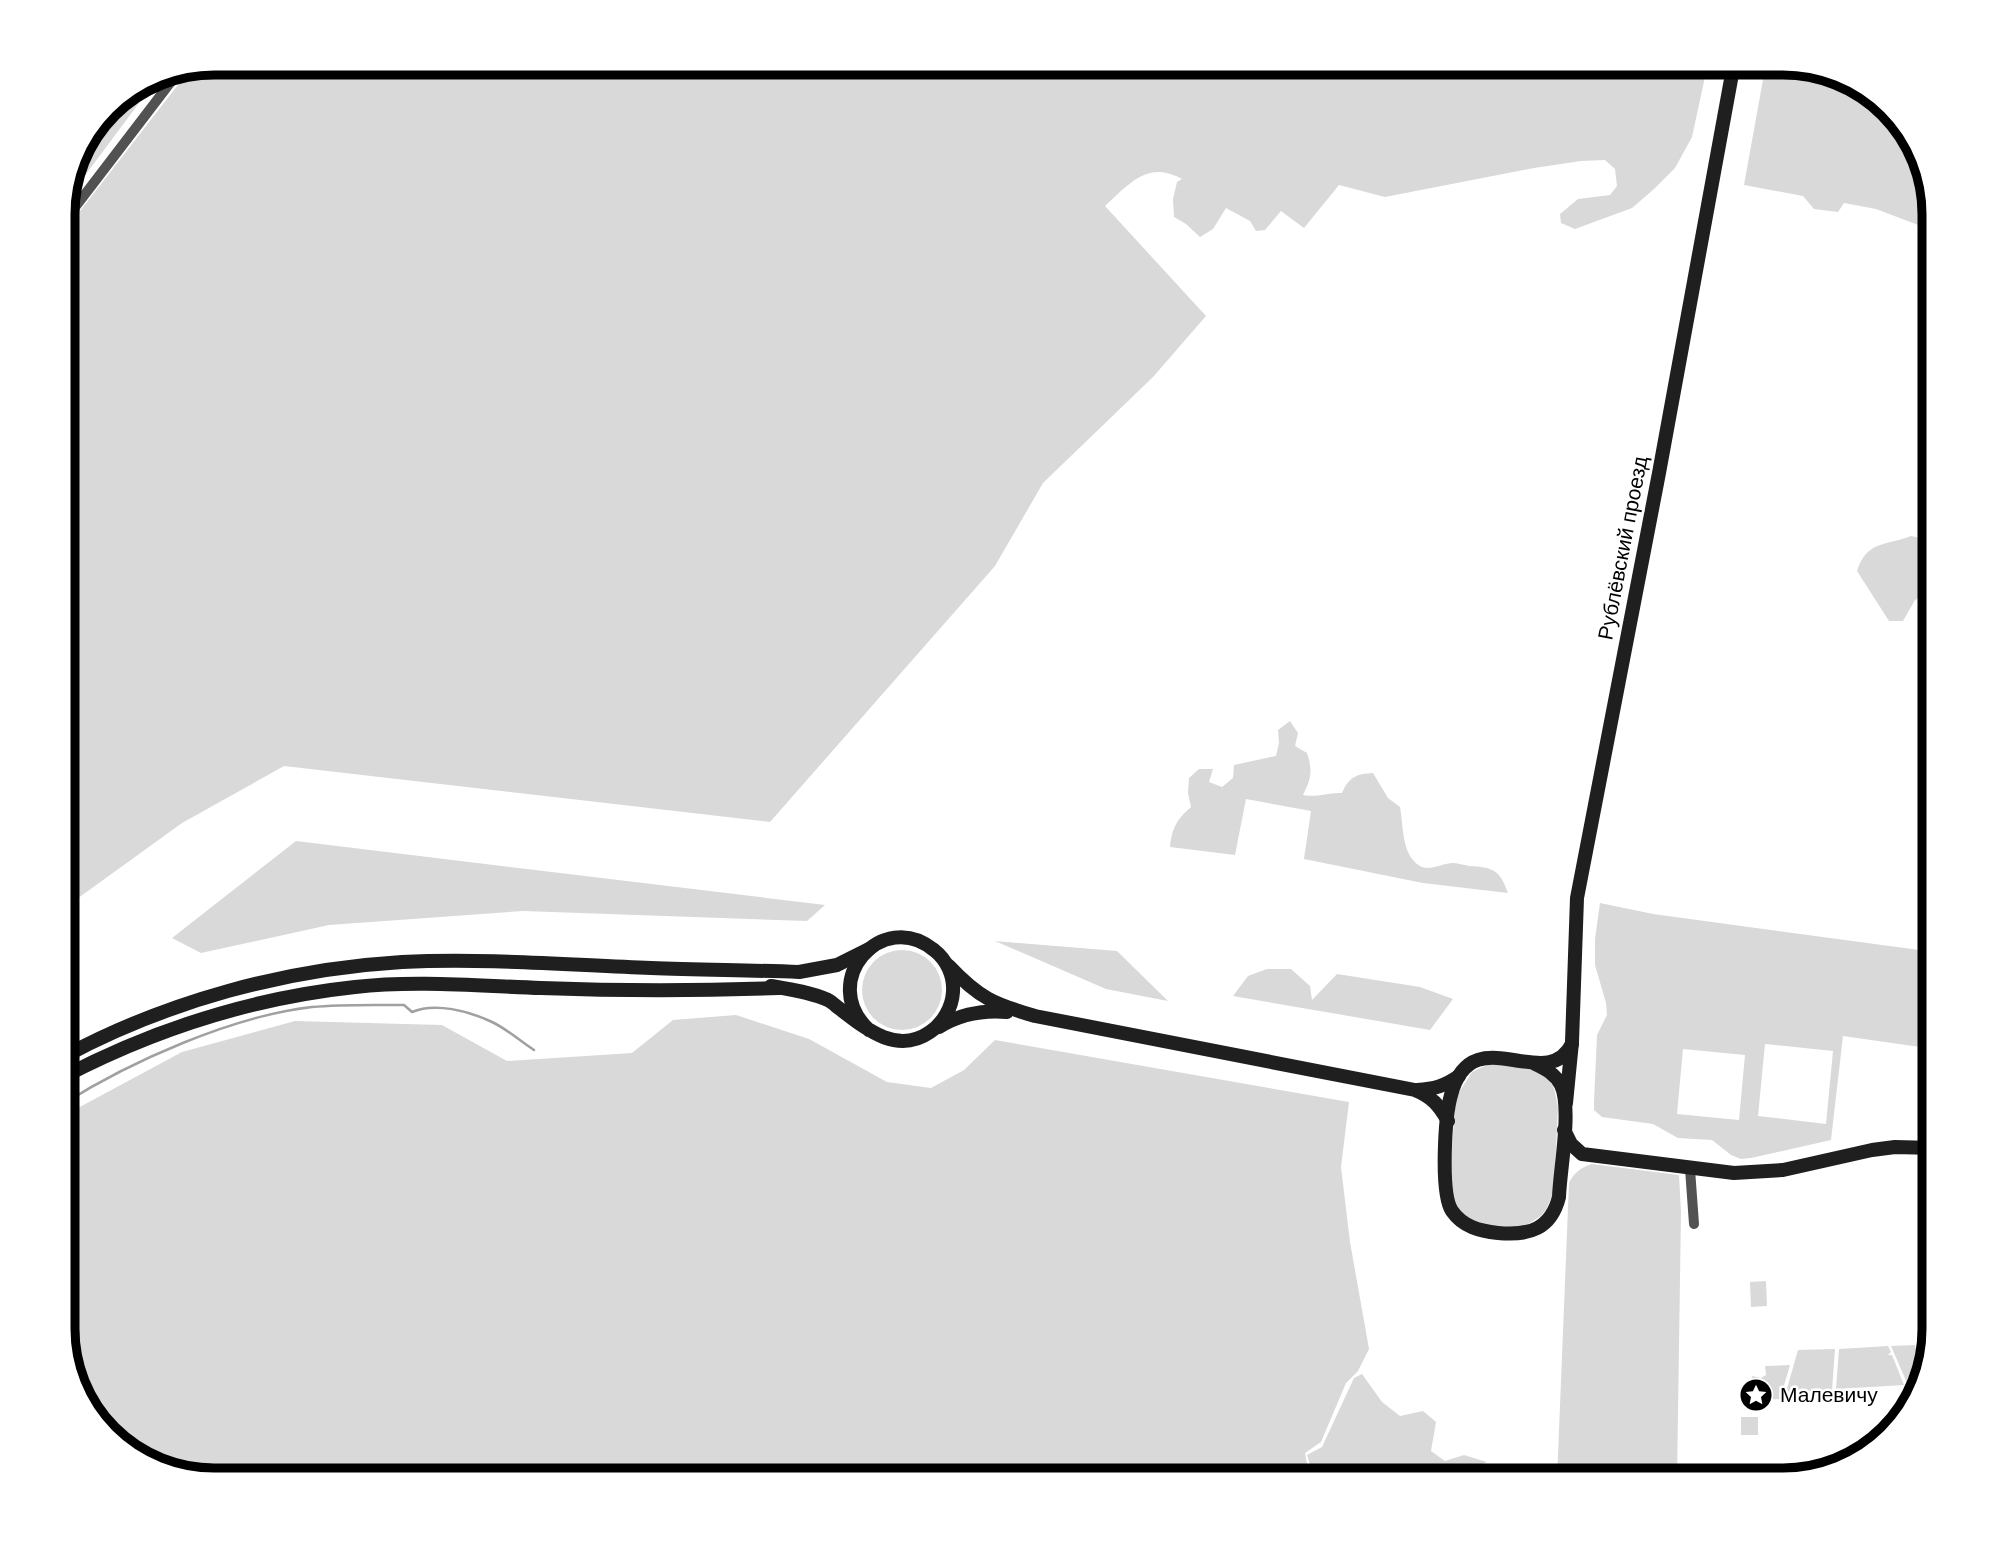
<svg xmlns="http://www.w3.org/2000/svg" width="1997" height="1543" viewBox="0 0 1997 1543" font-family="'DM Sans',sans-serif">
	<rect width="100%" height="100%" fill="#fff"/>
	<g fill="#d9d9d9" fill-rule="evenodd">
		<path d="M215,63h578l4,9 34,-9h877l-16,74 -17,31 -21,21 -22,19 -57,21 -14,-6 -1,-9 18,-15 32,-4 7,-9 -2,-17 -10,-9 -24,1 -47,7 -149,29 -46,-12 -35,43 -23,-17 -16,19 -9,1 -6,-10 -24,-13 -13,21 -13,8 -14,-13 -12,-7 -1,-18 4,-17 5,-3c-34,-19 -52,4 -77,27l101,110 -53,61 -110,106 -48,83 -225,256 -486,-56 -102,57 -119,86v-676l128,-165z"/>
		<path d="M1766,63h17l92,32 43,52 16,67v17l-58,-22 -32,-6 -6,9 -24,-3 -11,-13 -59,-11z"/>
		<path d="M163,73l-12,14 -88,118 16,-58 35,-46 43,-27z"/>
		<path d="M1911,536l23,5v49l-19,10 -12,21h-14l-32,-50c10,-31 29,-25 54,-35z"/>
		<path d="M1290,721l8,12 -3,13 12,7c6,18 4,26 -4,42 14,3 25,-3 39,-2 7,-16 14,-19 31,-20l15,25 12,9c3,16 2,40 13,53 12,15 25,4 39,3 6,0 11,2 17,3 24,1 31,4 39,27l-85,-10 -119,-24 7,-48 -65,-12 -11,56 -65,-8c2,-19 7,-28 21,-40l-3,-14 1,-15 10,-9h14l-4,13 13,5 11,-9 1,-13 42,-9 3,-13 -1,-13z"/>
		<path d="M296,841l529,64 -18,16 -284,-10 -194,14 -128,28 -29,-15z"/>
		<path d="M1600,903l53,11 281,38v97l-91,-13 -12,104 -80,18 -10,1 -10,-4 -19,-15 -34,-2 -25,-14 -51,-7 -8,-7v-8l3,-67 10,-20 -1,-12 -11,-38v-26zM1765,1044l68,7 -7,73 -68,-8zM1683,1049l62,6 -6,65 -62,-6z"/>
		<path d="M995,941l122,10 51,50 -62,-12z"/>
		<circle cx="902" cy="990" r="40"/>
		<path d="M1267,969h24l19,17 2,14 25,-26 83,13 33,12 -23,31 -197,-34 15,-20z"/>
		<path d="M736,1015l73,24 78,43 44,6 33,-18 31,-30 354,62 -8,65 9,75 19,107 -11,22 -12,12 -25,59 -16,11 5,27h-1096l-92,-32 -43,-52 -16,-58v-222l119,-64 113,-31 147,4 65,36 125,-8 41,-33z"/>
		<path d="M1489,1064l44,4 16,12 5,8 4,19 -4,84 -8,19 -5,6 -16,10 -7,2 -36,-3 -10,-4 -15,-12 -8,-24 7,-88 16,-25z"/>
		<path d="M1592,1164l87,11 2,37 -4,268h-120l12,-297c5,-11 12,-15 23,-19z"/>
		<path d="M1766,1281l1,25 -16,1 -1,-25z"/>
		<path d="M1915,1345l5,26 -2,3 -11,9 -16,-37z"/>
		<path d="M1888,1346l3,6 -3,3h4l12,30 -68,4 3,-40z"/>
		<path d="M1835,1349l-3,41 -46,2 12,-42z"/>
		<path d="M1790,1365l-10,34 -22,1 4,-5 -1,-6 -5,-2 -7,4 3,-15 9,2 5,-3 -1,-9z"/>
		<path d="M1362,1374l20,28 18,14 23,-5 13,11 -5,29 14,10 19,-6 23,7 -11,5v13h-161l-8,-25 15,-8 32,-69z"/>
		<rect x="1741" y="1417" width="17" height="18"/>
	</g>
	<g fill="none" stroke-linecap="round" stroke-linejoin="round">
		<path stroke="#a0a0a0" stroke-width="2.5" d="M63,1104c68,-43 170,-88 249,-97 31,-3 62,-2 92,-2l8,7c23,-10 57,-1 80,10 15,7 28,19 42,28"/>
		<g stroke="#525252" stroke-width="10">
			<path d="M63,223l117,-153"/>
			<path d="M1690,1169l4,55"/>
		</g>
		<g stroke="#1f1f1f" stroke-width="14">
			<path d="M949,966c30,32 45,38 86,50l380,74c17,7 24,15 33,31"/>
			<path d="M771,986c18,3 39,6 57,14 4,2 8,6 12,9 26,20 57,46 90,23 13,-9 22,-24 23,-40 1,-16 -6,-32 -19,-42 -52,-43 -117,32 -65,80"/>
			<path d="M939,1027c21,-13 44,-17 68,-15"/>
			<path d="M63,1057c104,-56 222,-88 339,-95 83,-4 167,3 249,6 50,2 99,2 148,4l38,-7 32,-16"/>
			<path d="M1535,1064c11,5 20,10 26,21 11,23 -1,84 -2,112 -8,32 -30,39 -61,36 -18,-2 -35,-6 -46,-22 -12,-18 -7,-95 -1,-116 21,-79 95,1 121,-51"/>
			<path d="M63,1077c92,-48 189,-79 292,-90 59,-7 126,-1 186,1 79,3 159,3 238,0"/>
			<path d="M1417,1090c17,-1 28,-4 42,-14"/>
			<path d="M1566,1103l6,-61 5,-144 82,-425 75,-410"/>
			<path d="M1564,1130l7,14 11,10 152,19 49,-3 89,-20 23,-3 39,1"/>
		</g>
	</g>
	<defs>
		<symbol id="sight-disc" viewBox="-11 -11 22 22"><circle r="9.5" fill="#000" stroke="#fff"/><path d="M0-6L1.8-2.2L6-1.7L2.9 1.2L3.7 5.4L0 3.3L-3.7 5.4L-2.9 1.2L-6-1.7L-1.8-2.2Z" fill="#fff"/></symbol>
	</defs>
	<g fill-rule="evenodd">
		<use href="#sight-disc" x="1737" y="1376" width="38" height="38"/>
	</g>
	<g text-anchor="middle" stroke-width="5" stroke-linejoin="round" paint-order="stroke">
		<g font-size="21" fill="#000" stroke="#fff">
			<text transform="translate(1623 548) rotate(-79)" y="7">Рублёвский проезд</text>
		</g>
		<g font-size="21" fill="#000" stroke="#fff" text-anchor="start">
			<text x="1780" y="1402">Малевичу</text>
		</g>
	</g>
	<path d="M0 0H1997V1543H0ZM214 75H1783A139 139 0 0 1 1922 214V1329A139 139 0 0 1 1783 1468H214A139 139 0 0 1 75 1329V214A139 139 0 0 1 214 75Z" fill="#fff" fill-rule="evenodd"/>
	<path fill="none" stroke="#000" stroke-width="9" d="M214 75H1783A139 139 0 0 1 1922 214V1329A139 139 0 0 1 1783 1468H214A139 139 0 0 1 75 1329V214A139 139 0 0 1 214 75Z"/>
</svg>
